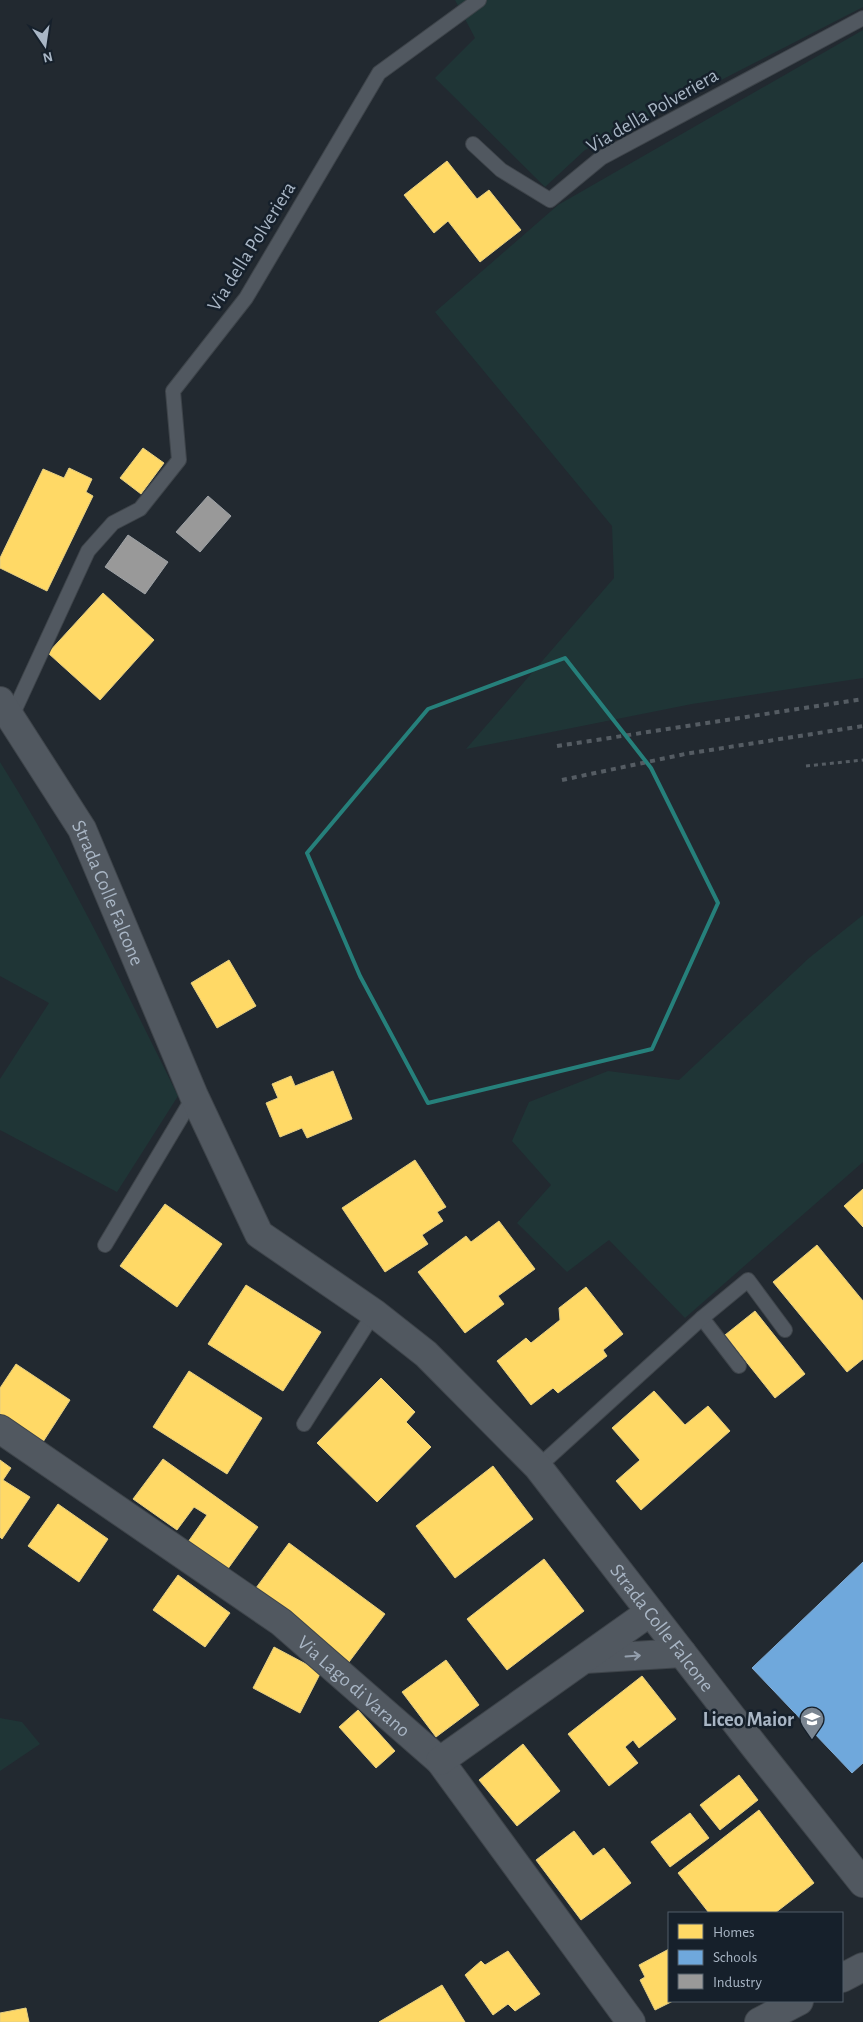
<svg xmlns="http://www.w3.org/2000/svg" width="863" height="2022" viewBox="0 0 863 2022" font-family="'Alegreya Sans',sans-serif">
	<rect width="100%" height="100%" fill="#222930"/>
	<g fill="#1f3536">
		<path d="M455,0h408v7l-278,143 -40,37 -110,-109 40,-40z"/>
		<path d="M863,30v648l-171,26 -226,45 148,-171 -2,-52 -177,-214 123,-107z"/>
		<path d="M0,762c67,107 122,221 178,334l-61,96 -117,-62v-51l49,-76 -49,-27z"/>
		<path d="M863,915v247l-178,156 -76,-78 -42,32 -50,-49 34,-38 -39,-44 17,-39 79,-31 71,9 130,-122z"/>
		<path d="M0,1718l22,4 18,22 -40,27z"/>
	</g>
	<g fill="#ffd966" stroke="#e5ce82">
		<path d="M447,161l30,38 12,-9 32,40 -41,32 -32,-41 -14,12 -30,-38z"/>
		<path d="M143,448l21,15 -23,31 -21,-16z"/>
		<path d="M69,468l23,11 -6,13 7,4 -46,95 -47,-23v-10l43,-89 21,9z"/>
		<path d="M103,593l51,47 -54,60 -52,-47z"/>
		<path d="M229,960l27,46 -39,22 -26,-45z"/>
		<path d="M333,1071l19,48 -45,19 -5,-10 -22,9 -14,-34 12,-5 -6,-14 19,-8 4,10z"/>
		<path d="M415,1160l31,47 -9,5 6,9 -21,14 6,9 -43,28 -43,-64z"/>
		<path d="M863,1189v38l-19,-21z"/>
		<path d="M165,1204l57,40 -45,63 -57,-41z"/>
		<path d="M499,1221l36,48 -37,27 6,8 -39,29 -47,-61 48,-36 5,6z"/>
		<path d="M817,1245l46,56v58l-16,13 -74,-90z"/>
		<path d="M246,1285l75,47 -38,59 -75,-47z"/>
		<path d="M586,1287l37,47 -20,16 4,6 -49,37 -5,-5 -22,17 -34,-44 29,-23 5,5 29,-23 -1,-12z"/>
		<path d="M755,1311l50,63 -30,24 -50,-63z"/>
		<path d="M16,1364l54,36 -29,45 -41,-28v-29z"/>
		<path d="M189,1371l73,47 -35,56 -74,-47z"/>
		<path d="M381,1378l34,34 -9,10 25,25 -54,55 -60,-59z"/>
		<path d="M654,1391l31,34 23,-19 22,25 -89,79 -25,-29 24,-21 -28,-32z"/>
		<path d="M163,1459l95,68 -31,43 -39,-28 19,-27 -13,-8 -17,23 -44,-31z"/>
		<path d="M0,1460l11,8 -8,12 27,17 -28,42 -2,-2z"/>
		<path d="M493,1466l40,53 -78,59 -39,-52z"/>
		<path d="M58,1504l50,35 -29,43 -51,-36z"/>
		<path d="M289,1543l96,71 -36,48 -96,-70z"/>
		<path d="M544,1559l40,52 -77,59 -40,-51z"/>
		<path d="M178,1575l52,38 -25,34 -52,-37z"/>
		<path d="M274,1647l47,25 -21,41 -47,-25z"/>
		<path d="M446,1660l33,45 -43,32 -34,-45z"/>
		<path d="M642,1676l34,43 -37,29 -6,-8 -8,7 13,16 -29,23 -41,-52z"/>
		<path d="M358,1710l37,41 -19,17 -37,-41z"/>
		<path d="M523,1744l37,47 -43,35 -38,-46z"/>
		<path d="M739,1775l19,25 -38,30 -20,-25z"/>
		<path d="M759,1810l55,73 -39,30h-66l-31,-40z"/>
		<path d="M690,1813l19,25 -39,29 -19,-25z"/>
		<path d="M574,1831l19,25 11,-8 27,35 -50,37 -45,-60z"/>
		<path d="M669,1949v52h4l-18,9 -15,-30 5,-3 -6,-12z"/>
		<path d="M508,1951l32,43 -25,17 -7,-7 -15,11 -28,-40 16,-14 4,4z"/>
		<path d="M442,1985l23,37h-86z"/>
		<path d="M26,2008l3,14h-29v-9z"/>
	</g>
	<path fill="#6fa8dc" stroke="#80acd5" d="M863,1562v201l-11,10 -100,-105z"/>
	<g fill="#999" stroke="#9ea2a6">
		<path d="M208,496l23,20 -31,36 -24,-20z"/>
		<path d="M128,535l40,27 -23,32 -40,-27z"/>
	</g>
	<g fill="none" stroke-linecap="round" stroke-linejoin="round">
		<defs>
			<g id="service">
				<path d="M473,144l28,26 49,30 51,-42 262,-140"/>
				<path d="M11,718l77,-167 25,-28 27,-14 39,-49 -6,-69 73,-93 133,-225 100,-73"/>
				<path d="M105,1245l89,-149"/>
				<path d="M702,1318l37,48"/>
				<path d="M304,1424l70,-111"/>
				<path d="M538,1467l164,-149 46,-38 37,50"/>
			</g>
			<g id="minor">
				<path id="s1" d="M0,701l82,128 112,267 65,138 115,79 52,41 112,113 217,280 108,136"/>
				<path id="s2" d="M0,1429l281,193 159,139 191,261"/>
				<path d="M585,1659l97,-6"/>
				<path d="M440,1761l210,-149"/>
				<path d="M842,1978l21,-11"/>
				<path d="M759,2022l40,-21"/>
			</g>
		</defs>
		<use href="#service" stroke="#3e444a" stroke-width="16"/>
		<use href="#minor" stroke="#3e444a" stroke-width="30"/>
		<path stroke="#555c63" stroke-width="3" stroke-dasharray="4 4" stroke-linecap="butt" d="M806,766l57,-6"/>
		<use href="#service" stroke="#515860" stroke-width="14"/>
		<use href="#minor" stroke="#515860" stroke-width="28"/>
		<g stroke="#555c63" stroke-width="4" stroke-dasharray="5 5" stroke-linecap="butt">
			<path d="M557,746l306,-47"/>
			<path d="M562,780l123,-26 178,-28"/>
		</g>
	</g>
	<defs><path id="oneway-shaft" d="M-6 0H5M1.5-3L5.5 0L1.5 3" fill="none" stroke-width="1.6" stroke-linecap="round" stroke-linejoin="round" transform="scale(1.25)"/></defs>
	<use stroke="#939eac" href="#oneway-shaft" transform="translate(633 1656) rotate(-4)"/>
	<path fill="none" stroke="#26807b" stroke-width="4" stroke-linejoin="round" d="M565,658l86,110 67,135 -66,146 -224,54 -68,-127 -53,-123 121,-144z"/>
	<defs>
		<symbol id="school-pin" viewBox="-11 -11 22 30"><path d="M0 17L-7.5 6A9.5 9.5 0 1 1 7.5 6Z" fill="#7a8591" stroke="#16202b"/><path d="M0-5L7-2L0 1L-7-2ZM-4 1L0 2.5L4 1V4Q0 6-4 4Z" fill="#fff"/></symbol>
	</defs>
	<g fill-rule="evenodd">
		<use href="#school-pin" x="798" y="1705" width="28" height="38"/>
	</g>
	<g text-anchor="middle" stroke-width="5" stroke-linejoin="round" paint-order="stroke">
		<g font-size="20" fill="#a9b6c5" stroke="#16202b">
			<text transform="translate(652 110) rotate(-30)" y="7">Via della Polveriera</text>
			<text transform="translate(251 246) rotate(-58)" y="7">Via della Polveriera</text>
			<text dy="7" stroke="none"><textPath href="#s1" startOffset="221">Strada Colle Falcone</textPath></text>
			<text dy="7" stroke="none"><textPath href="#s1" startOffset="1162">Strada Colle Falcone</textPath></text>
			<text dy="7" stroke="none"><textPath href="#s2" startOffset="438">Via Lago di Varano</textPath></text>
		</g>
		<g font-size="20" font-weight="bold" fill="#a9b6c5" stroke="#16202b" text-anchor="end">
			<text x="794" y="1726">Liceo Maior</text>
		</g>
	</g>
	<rect x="668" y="1912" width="175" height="90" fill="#16202b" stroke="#515c69"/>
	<rect x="678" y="1924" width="25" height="15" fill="#ffd966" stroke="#515c69"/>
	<text x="713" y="1937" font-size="15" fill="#a9b6c5">Homes</text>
	<rect x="678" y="1950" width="25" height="15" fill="#6fa8dc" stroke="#515c69"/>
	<text x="713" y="1962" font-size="15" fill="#a9b6c5">Schools</text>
	<rect x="678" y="1974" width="25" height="15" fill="#999999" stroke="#515c69"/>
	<text x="713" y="1987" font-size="15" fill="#a9b6c5">Industry</text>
	<g transform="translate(45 45) rotate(167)" stroke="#16202b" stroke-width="4" paint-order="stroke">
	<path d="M0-4L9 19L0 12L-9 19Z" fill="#a9b6c5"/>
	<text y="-8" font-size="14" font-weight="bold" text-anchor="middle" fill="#a9b6c5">N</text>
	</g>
</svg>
